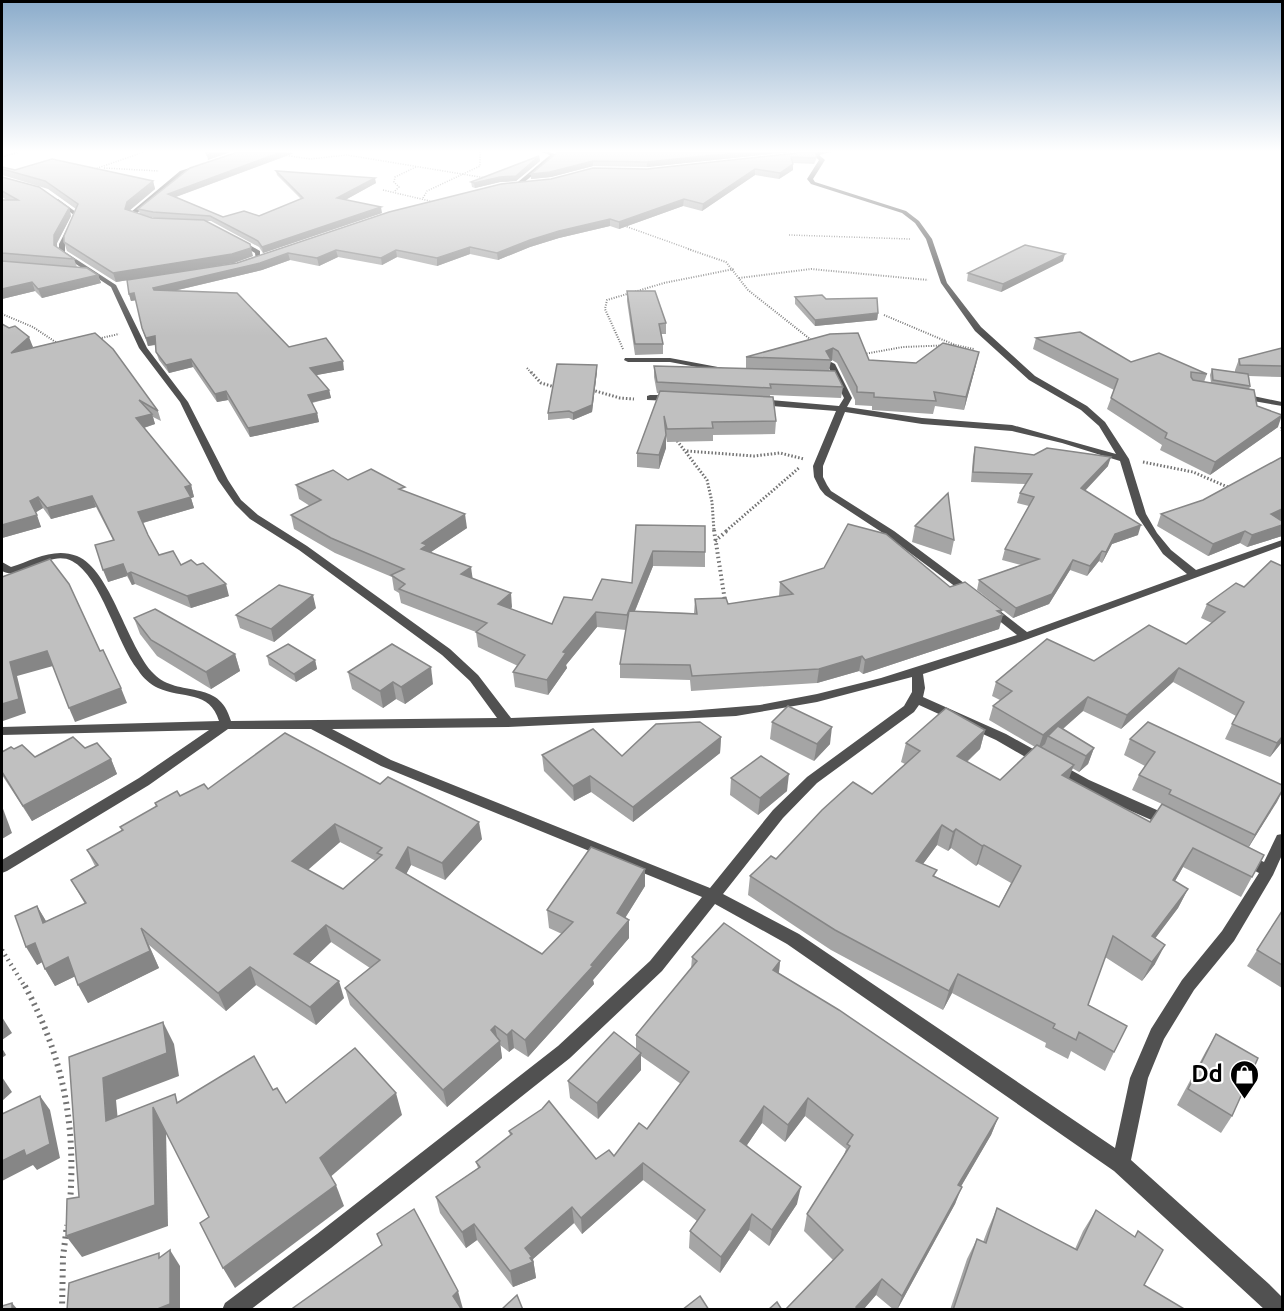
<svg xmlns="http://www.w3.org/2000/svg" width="1284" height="1311" viewBox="0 0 1284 1311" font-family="Ubuntu,sans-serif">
	<rect width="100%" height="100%" fill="#fff"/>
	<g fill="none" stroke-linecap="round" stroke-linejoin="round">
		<g stroke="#737373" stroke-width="1.5" stroke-dasharray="1 1.5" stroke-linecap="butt">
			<path d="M284,155l26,4 37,-4 139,23"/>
			<path d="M2,157l17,-5"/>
			<path d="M104,168l55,3"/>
			<path d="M92,170l52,-18"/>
			<path d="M383,190l51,12"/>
			<path d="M395,191l4,-4 -5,-5 1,-5 21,-10"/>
			<path d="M423,198l4,-7 53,-25v-14"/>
			<path d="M622,225l70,25"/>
			<path d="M789,235l121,4"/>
		</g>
		<g stroke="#737373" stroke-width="2" stroke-dasharray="1 1.5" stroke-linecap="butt">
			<path d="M688,249l38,13 22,28 67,53"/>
			<path d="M739,278l72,-9 117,11"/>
			<path d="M2,314l31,13 27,18"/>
			<path d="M884,315l71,30 19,4"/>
			<path d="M97,339l22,-5"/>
			<path d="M623,349l-18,-40 2,-9 57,-17 70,-14"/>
			<path d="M864,354l39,-7 52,-2"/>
			<path d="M527,368l5,6"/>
		</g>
		<g stroke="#737373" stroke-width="3" stroke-dasharray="1.5 2" stroke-linecap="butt">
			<path d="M531,372l10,11 17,5"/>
			<path d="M592,390l28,8 14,1"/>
			<path d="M1282,427v4"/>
			<path d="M675,438l32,42 5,22 2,29"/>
			<path d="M687,451l67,5 26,-3 24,6"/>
			<path d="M1143,462l50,10 37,16"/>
			<path d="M726,531l74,-64"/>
		</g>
		<g stroke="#737373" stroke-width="4" stroke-dasharray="1.5 3" stroke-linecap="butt">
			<path d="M714,530l11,71"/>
			<path d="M715,541l13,-11"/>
		</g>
		<path stroke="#737373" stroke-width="4.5" stroke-dasharray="1.5 4" stroke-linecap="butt" d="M2,950l23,37"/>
		<g stroke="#737373" stroke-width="6" stroke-dasharray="2 4.5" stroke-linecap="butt">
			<path d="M25,986c38,71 51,137 45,217"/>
			<path d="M62,1310l1,-53 4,-32"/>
		</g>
		<g fill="#515151" fill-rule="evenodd">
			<path d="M542,152h8l7,3 -35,29h-4v-2l32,-27z"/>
			<path d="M814,152h17l-12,3 6,5 -12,19 2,3 91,29 13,10 13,18 15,44 34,44 54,49 52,30 18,16 24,37 17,55 11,19 14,17 25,20 86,-30v6l-262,96 -97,32 2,14 -2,9 83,37 83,46 86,38 2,4 -2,4 -5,1 -5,-1 -86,-38 -83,-48 -77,-35 -5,7 -97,71 -34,35 -60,76 76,40 316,214 15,-70 21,-49 31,-49 40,-49 37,-58 -20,-10 -2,-4 2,-4 5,-2 20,9 13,-27 5,-1v21l-9,20 -39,66 -40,49 -30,49 -16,39 -17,82 138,124 13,13v13h-17l-151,-139 -327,-227 -72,-40 -53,67 -92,87 -239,190 -81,62h-28l3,-7 92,-69 241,-188 92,-85 52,-64 -321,-131 -70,-37h-83l-79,56 -142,86 -5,2v-13l137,-82 70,-48 -207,5v-8l217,-6c-9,-31 -37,-22 -61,-33 -8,-4 -15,-10 -20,-18 -22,-27 -36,-93 -66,-109 -24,-12 -50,21 -70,10v-9l9,5c22,-7 43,-20 66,-11 34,14 50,91 77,118 25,25 65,3 77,47l266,-3 -27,-37 -28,-26 -143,-105 -49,-31 -15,-15 -17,-24 -38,-78 -41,-54 -28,-61 -52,-34v-9l15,-29 -21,-15 5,-1 22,16 -15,29v8l51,33 31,63 41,54 40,78 13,20 17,15 49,31 143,103 28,26 33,43 177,-7 72,-6 57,-11 64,-16 136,-43 -30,-24 -2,-2 2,-2h8l32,25 160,-58 -24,-20 -27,-40 -16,-53 -58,-18 -50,-12 -90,-7 -77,-12 -22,54v11l4,8 4,6 63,40 82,61 2,2 -2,2h-8l-82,-61 -61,-40 -5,-6 -6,-12 -1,-11 23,-55 -77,-6 -4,-3 4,-3 80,7 5,-8 -17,-34 4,-2 4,2 17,34 -5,9 75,11 90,7 104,29 -17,-28 -18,-16 -52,-30 -54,-49 -34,-48 -15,-44 -11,-16 -13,-10 -91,-29 -4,-5 12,-19 -6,-5h-16zM912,677v15l-8,14 -97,71 -34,33 -63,78 -319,-128 -59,-31 176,-2 228,-11 81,-14z"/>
			<path d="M199,165l5,1 -20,7 -48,41 -1,1 10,5v2l-15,-5 1,-5 49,-41z"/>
			<path d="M235,239h4l21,12v9h-4l-1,-7 -20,-12z"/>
			<path d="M625,358h45l53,10 4,2 -4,2 -53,-10h-42l-4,-2z"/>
			<path d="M1239,393l43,9v4l-46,-8 -1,-2z"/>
			<path d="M650,395h22l4,3 -4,3 -25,-1v-4z"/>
		</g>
	</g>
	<g fill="#a5a5a5" fill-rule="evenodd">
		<path d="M238,152l56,1 -118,44 47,20 36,-1 42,-17 -24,-24 -1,-4 100,12 -31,17 37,13 -119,40 -4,-6 -48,-26h-5l47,35 -19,7 -118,19 -49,-31 -3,-9 12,-33 -28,-20 -46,-14v-8l13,3 138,11 2,8 -26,22 23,7 25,1 -23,-1 -14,-4 -2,-5z"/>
		<path d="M556,152h235l-144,15 -54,-1 -42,11 -20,2v-5l26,-21z"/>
		<path d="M817,155l-1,5 -2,4 -21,-1v7l-14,9 -24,-4 -53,36 -19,-5 -64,23 -9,-3 -51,12 -29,9 -32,13 -28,-6 -33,12 -40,-9 -15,8 -44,-8 -19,9 -29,-6 -28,10 -88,21 115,56 55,23 -28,5 13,15 2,8 -19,5 5,10 2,9 -69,15 -22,-37 -11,2 -24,-35 -24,6 -10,-13 -3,-8v-7l-8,1 -6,-18 -6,-28 -5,1 -2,-7 108,-31 410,-94z"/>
		<path d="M539,156l1,5 -24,20 -16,1 -25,6 -3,-1 -1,-5z"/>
		<path d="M2,177l67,31 2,8 -14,27v4l17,12 3,8 21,8 3,8 -59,15 -7,-7 -33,8v-99h5l-5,-3z"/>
		<path d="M1063,261l-62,31 -34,-11 1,-8z"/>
		<path d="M627,291l39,32v11h-5l2,10v10l-28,1 -8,-54z"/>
		<path d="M795,297l31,2 52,14 -1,7 -62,6 -20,-22z"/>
		<path d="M2,324l31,23 -2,1 64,-15 63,78 3,10 -8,-4 2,7 -11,4 47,57 3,12 -3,1 3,10 -51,15 5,12 11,20 22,10 48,31 -38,12 -56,-24 -3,1 -5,-9 -19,6 5,-42 -17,-33 -45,12 -8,-11 -8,4 6,15 -39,11z"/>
		<path d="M830,334l39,26 47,3 60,2 -12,45 -29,-4 -2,8 -61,-4v-4l-17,-1v-5l-18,-37 -5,-3 -1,1 -2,10 14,16 -2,11 -71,-3 6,26 -1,13 -62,1v6l-46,1 -1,-5v11l-7,21 -22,-2v-14l22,-60h-2l-3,-16v-11l92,3v-12z"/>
		<path d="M1036,338l95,24 76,12 -3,8 7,1 -1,-8 2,-6 23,3v-2l4,-11 43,-11v29l-33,-1 1,10 -1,4 8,16 21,21 -68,48 -50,-25 2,-5 -55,-36 7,-19 -81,-41z"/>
		<path d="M597,365v6l-5,41 -19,8 -4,-2 -21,2v-7z"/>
		<path d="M975,447l133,19 -23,25 53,44 -26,9 -10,19 -3,-2 -12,15 -17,-6 -21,34 -36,14 -36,-28 2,-10 42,-15 -19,-5 3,-11 24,-43 -12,-3 3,-10 6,-9 -55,-2 2,-25z"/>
		<path d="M1282,457v62l-1,1 1,16 -35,11 -7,-4 -32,13 -51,-30 4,-12 42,-14z"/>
		<path d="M348,480l58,12 61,36 -36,24 41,26 40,29 -1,2 41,15 40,-24 40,-17 4,-58 69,27v15l-52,-1 -18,45 59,2 1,-14 33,5 51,-8 1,-14 170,5 51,27 -2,15 -136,45 -4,-3 -42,12 -126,8 -1,-11 -70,-2v-14l6,-34 -29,-3 -31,38 1,3 -19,27 -33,-8 -2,-15 5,-6 -40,-19 -2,-15 -75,-29 -2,-10 -5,-3 -2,-13 -57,-24 -41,-24 -3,-14 19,-9 -11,-7 -3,-14z"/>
		<path d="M915,526l39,14 -3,15 -39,-13z"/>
		<path d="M1282,566v176l-12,15 -45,-18 11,-23 -63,-34 -52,47 -38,-18 -20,18 31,19 -6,16 -9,8 -7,-4 -4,11 82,43 12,-18 -30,-14 7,-15 6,-9 -21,-11 6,-16 152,53 -33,55 15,8 -23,42 -58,-30 -8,14 13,8 -10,19 -23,30v26l-13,17 -37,-24 -17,48 26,47 -9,19 -34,-20 -3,8 -23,-12 1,-4 -94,-50 -9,17 -112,-60 -83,-55 2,-19 122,-82 33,-30 -4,-2 5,-19 79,-13 -5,19 -13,13 33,18 35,-33 -46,-27 4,-14 7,-6 -8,-4 4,-14 98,-21 92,-17 26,-21 -11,-5 6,-14 37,-17zM937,845l11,6 3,-3 25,18 2,-2 33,19 -12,24 -64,-31 -12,-12z"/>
		<path d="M316,608l-42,34 -34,-14 -4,-13z"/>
		<path d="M134,618l101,36 5,17 -29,18 -54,-33 -17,-22z"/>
		<path d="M267,656l48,4 2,9 -21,13 -27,-17z"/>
		<path d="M348,672l85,12 -28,20 -9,-5 -13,9 -31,-19z"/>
		<path d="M772,722l58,22 -16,17 -44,-22z"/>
		<path d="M721,737l-1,16 -87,69 -42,-30 -17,9 -30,-30 -2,-16 80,1z"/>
		<path d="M85,748l26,11 6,15 -85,47 -30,-46v-23l12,-3 21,8z"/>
		<path d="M731,778l56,13 -29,24 -28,-20z"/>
		<path d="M208,789l274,50 -37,41 -34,-15 -5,9 136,80 20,-20 -13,-6 -2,-18 98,-41v17l-20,32 4,2v18l-36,42 1,4 -66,73 -14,-9 -5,4 -9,-7 2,13 -55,49 -97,-102 -5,-17 25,-20 -39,-26 -22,21 35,35 -28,27 -60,-40 -30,26 -77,-66 10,23 -71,35 -13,-27 -20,10 -10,-17 -3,-7 -5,3v-59l9,15 39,-17 -14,-24 24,-14 -8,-16 35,-19 -2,-4 36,-20 -1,-4zM340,842l36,19 -33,28 -35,-19z"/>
		<path d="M1282,911v77l-35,-22z"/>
		<path d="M692,957l88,4 -1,12 219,145 -7,17 -30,51 -6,18 -58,106h-3l-18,-15 -13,15h-78l48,-50 -29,-29 3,-17 37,-59 2,-6 -41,-33 -20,26 -23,-19 -15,22 50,59 -28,42 -20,-16 -29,43 -31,-25 1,-17 7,-10 -54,-41 -61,54 -8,-11 -41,36 3,19 -23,9 -36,-47 -11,8 -26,-35 -4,-16 42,-29 -2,-6 34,-26 -1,-5 87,28 18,-3 33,-27 34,-45 -40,-28v14l-43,49 -28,-21 -2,-17 68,-32v-14l55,-66z"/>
		<path d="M1216,1034l16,82 -11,17 -44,-28 29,-54z"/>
		<path d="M997,1208l78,41 8,-18 13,-21 48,75 42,25h-236l17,-51 10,-20 6,3 5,-13z"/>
	</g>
	<g fill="#868686">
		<path d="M215,152h16l-23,8 -1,-5z"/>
		<path d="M281,152l13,1 -124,46 -2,-5z"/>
		<path d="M744,152h47l-144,15v-5z"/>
		<path d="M539,156l1,5 -24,20 -16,1 -25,6 -1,-5z"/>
		<path d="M593,161v5l-42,11 -20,2v-5z"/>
		<path d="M793,164v6l-14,9 1,-6z"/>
		<path d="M755,169v6l-53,36 1,-7z"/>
		<path d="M375,178l1,5 -38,21 -1,-6z"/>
		<path d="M153,181l2,8 -25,21 -5,-1 2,-7z"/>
		<path d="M684,199l-1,7 -64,23v-7z"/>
		<path d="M381,207l1,6 -119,40 -1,-6z"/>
		<path d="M69,208l2,8 -14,27v10l-3,-8v-10z"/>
		<path d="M610,219v7l-51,12 -29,9 -32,13 -1,-7 33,-13 29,-9z"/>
		<path d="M250,244l3,12 -19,7 -118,19 -3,-9z"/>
		<path d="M470,247v7l-33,12v-8z"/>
		<path d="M336,250l2,7 -19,9 -2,-8z"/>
		<path d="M396,250l1,7 -15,8 -1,-7z"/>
		<path d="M288,253l2,7 -28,10 -106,25 -3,-7z"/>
		<path d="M1065,254l-2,7 -62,31 2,-8z"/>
		<path d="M98,275l3,8 -59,15 -4,-9z"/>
		<path d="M32,282l3,9 -33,8v-10z"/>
		<path d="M134,293l3,7 -6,1 -2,-7z"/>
		<path d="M878,313l-1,7 -62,6v-6z"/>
		<path d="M155,336l3,8 -10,2 -2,-8z"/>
		<path d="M29,337l4,10 -18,16 -4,-10z"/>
		<path d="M833,348l-1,12 -1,1 -5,-10z"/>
		<path d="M979,352l-3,13 -12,45 2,-13z"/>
		<path d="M191,359l2,8 -24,6 -3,-8z"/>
		<path d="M343,361l1,9 -32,6 -2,-8z"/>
		<path d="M597,365v6l-5,41 -19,8v-7z"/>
		<path d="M329,390l2,8 -22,5 -1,-8z"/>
		<path d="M226,391l2,9 -11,2 -2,-8z"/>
		<path d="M317,413l2,9 -69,15 -2,-9z"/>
		<path d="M152,414l3,10 -15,5 -4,-11z"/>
		<path d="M1282,415l-4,12 -68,48 5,-13z"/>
		<path d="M666,435v13l-7,21v-14z"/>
		<path d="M1111,457l-3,9 -30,32 3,-10z"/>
		<path d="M191,485l3,12 -3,1 3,10 -52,15 -4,-11 47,-25z"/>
		<path d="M92,496l4,11 -45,12 -4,-11z"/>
		<path d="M38,497l5,11 -8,5 -5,-12z"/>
		<path d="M1282,509v10l-16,7 5,-12z"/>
		<path d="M465,514l2,14 -39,26 -7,-5 1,-6z"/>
		<path d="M37,515l4,12 -39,11v-13z"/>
		<path d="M1141,525l-3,10 -26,9 -10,19 4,-11 9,-18z"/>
		<path d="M1282,525v11l-35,11 5,-12z"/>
		<path d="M1245,531l-5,12 -32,13 5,-12z"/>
		<path d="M653,551v15l-26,64v-15z"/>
		<path d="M1102,551l-3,10 -12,15 3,-10z"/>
		<path d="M1073,560l-3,10 -21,34 -36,14 3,-10z"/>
		<path d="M123,564l4,12 -19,6 -5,-12z"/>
		<path d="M471,567l2,14 -12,-7z"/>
		<path d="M131,572l4,12 -3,1 -5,-11z"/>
		<path d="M226,584l3,12 -38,12 -4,-12z"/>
		<path d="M511,593l1,14 -12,11 -2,-14z"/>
		<path d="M313,595l3,13 -42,34 -3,-13z"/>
		<path d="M1002,610l-2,6 3,-1 -4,14 -136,45 2,-14z"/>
		<path d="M596,612l1,15 -31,38 1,3 -19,27 -1,-15 16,-28z"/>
		<path d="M47,651l6,15 -36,10 9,37 -23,8 -1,-2v-15l8,-42z"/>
		<path d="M235,654l5,17 -29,18 -5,-17z"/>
		<path d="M862,656l-3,15 -42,12 2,-14z"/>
		<path d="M315,660l2,9 -21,13 -2,-8z"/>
		<path d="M431,667l2,17 -28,20 -4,-17z"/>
		<path d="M1179,668l-6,14 -52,47 6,-14z"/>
		<path d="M393,682l3,17 -13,9 -3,-17z"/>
		<path d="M121,688l6,15 -52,19 -6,-14z"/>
		<path d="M1088,697l-5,14 -31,27 -4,-2 -3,8 -7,6 5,-15z"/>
		<path d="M832,727l-2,17 -16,17 3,-17z"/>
		<path d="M985,730l-5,19 -28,26 5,-19z"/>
		<path d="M721,737l-1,16 -87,69v-15z"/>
		<path d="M1282,737v5l-12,15 7,-14z"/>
		<path d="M1094,748l-6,16 -9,8 7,-16z"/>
		<path d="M111,759l6,15 -85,47 -9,-15z"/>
		<path d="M1074,765l-7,19 -5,-9z"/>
		<path d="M789,774l-2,17 -29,24 2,-17z"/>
		<path d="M590,776l1,16 -17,9 -1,-15z"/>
		<path d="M1282,792l-5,10 -31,49 9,-16z"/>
		<path d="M2,806l10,27 -10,6z"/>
		<path d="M479,822l3,17 -37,41 -3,-17z"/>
		<path d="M335,824l5,18 -43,37 -5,-18z"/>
		<path d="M942,825l-5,20 -26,35 5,-19z"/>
		<path d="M956,829l-5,19 -3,3 5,-19z"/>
		<path d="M984,845l-6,19 -2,2 6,-20z"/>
		<path d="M408,847l3,18 -11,21 -4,-18z"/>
		<path d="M1193,848l-10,19 -19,33 9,-20z"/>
		<path d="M645,869v17l-28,45v-18z"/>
		<path d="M1188,889l-10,19 -36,48 10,-20z"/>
		<path d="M37,906l10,17h-4z"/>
		<path d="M629,920v18l-36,42 1,4 -66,73 -3,-17z"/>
		<path d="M326,925l5,17 -31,30 -6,-18z"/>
		<path d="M141,928l18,40 -71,35 -10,-18z"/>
		<path d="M35,943l11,17 -9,5 -11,-18z"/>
		<path d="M1165,945l-10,19 -13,17 10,-19z"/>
		<path d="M68,957l10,18 -23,11 -10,-17z"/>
		<path d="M780,961l-2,18 -5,-9z"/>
		<path d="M250,967l6,18 -30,26 -8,-18z"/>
		<path d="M958,974l-6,19 -9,17 6,-19z"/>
		<path d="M339,981l5,17 -28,27 -6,-18z"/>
		<path d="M2,1017l10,16 -10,7z"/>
		<path d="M163,1022l11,22 5,32 -63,24 4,43 -14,-22 -3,-43z"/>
		<path d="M495,1026l3,16 2,-1 2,17 -55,49 -4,-17z"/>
		<path d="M512,1030l2,18 -5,4 -2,-17z"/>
		<path d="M2,1048l4,7 -4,3z"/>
		<path d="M641,1053v17l-43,49 -1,-16z"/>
		<path d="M2,1077l10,15 -10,9z"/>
		<path d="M396,1093l6,22 -74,64 -8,-21z"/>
		<path d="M40,1096l10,14 10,48 -23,12 -4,-5 -31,16v-20z"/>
		<path d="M808,1098l-3,18 -20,26 3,-17z"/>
		<path d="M764,1106l-2,17 -24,35 2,-17z"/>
		<path d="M153,1107l13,22 2,97 -86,31 -16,-21z"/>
		<path d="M998,1118l-7,17 -39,67 6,-17z"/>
		<path d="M643,1163v17l-61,54 -1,-16z"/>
		<path d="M336,1185l8,21 -109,82 -12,-20z"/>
		<path d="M801,1187l-4,17 -28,42 3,-16z"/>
		<path d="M962,1187l-7,17 -58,106 5,-14z"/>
		<path d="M572,1207l2,16 -41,36 3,19 -23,9 -3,-16 15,-23z"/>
		<path d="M752,1214l-3,16 -29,43 1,-16z"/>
		<path d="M474,1224l3,16 -11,8 -4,-16z"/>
		<path d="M170,1250l10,16v44h-25z"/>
		<path d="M882,1279l-6,16 -13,15h-8l1,-3z"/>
		<path d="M458,1291l5,18 -1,1h-5l-4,-14z"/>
		<path d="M12,1303l6,7h-6z"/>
	</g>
	<g fill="#c0c0c0" stroke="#868686" stroke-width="1.5" fill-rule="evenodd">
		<path d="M206,152h9l-8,3z"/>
		<path d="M238,152h43l-113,42 55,23 21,-6 15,5 44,-18 -27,-27 99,7 -38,20 44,9 -119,40 -4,-6 -48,-25 -57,-4 -15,-3 52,-41z"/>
		<path d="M558,152h186l-97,10 -54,-1 -43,11 -19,2z"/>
		<path d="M807,152h7l3,3 -2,3 -24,-1 2,7 -13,9 -25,-4 -52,35 -19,-5 -65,23 -9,-3 -51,12 -29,9 -33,13 -27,-6 -33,11 -41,-8 -15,8 -45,-8 -19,8 -29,-5 -28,10 -107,25 1,2 83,3 52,54 37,-9 17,23 -33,7 19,22 -21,5 9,18 -69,15 -22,-37 -11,3 -24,-35 -25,6 -10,-13 -1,-16 -9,2 -4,-10 -8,-35 -5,1 -2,-14 110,-17 152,-51 112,-28 50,-5 42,-11 54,1z"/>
		<path d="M539,156l-23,20 -16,1 -26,6 -3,-1z"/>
		<path d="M52,159l101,22 -26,21 -2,7 27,9 52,2 46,24 1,4 -19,6 -119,19 -49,-31v-6l14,-32 -33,-23 -43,-12v-2l13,3z"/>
		<path d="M2,177l37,10 30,21 -15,27v10l20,14 -72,-6v-53h16l-16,-9z"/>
		<path d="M1025,245l40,9 -62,30 -35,-11z"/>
		<path d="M2,261l85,7 11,7 -60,14 -6,-7 -30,7z"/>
		<path d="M627,291h28l11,32 -7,1 4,20h-28z"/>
		<path d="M822,295l4,4 51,-1 1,15 -63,7 -20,-23z"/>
		<path d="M2,324l7,4 6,-2 14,11 -18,16 84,-20 18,16 45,62 -19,-11 13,14 -16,4 55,67 -6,2 6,10 -53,15 10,23 11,20 14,-4 8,14 10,-5 6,5 6,-2 23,21 -39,12 -56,-24 -4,2 -4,-10 -20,6 -8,-25 19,-5 -22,-44 -45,12 -9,-11 -8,4 7,14 -35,10z"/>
		<path d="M1080,332l51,30 28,-9 48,21 -16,-2v5l2,3 61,10 3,16 25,9 -67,47 -50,-24 2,-5 -56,-35 7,-19 -82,-41z"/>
		<path d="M858,333l11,27 47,3 27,-20 36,9 -13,45 -32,-5 2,9 -62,-4v-4l-17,-1v-5l-19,-36 -5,-3 -7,3 5,9 -85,-3 84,-23z"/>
		<path d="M1282,348v18l-42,-1 -1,-6z"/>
		<path d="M557,364l40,1 -5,40 -19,8 -4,-2 -21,2z"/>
		<path d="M654,366l181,5 8,16 -73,-3 1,4 -114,-6z"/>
		<path d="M1212,369l36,5 2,12 -37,-6z"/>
		<path d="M660,391l113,6 3,24 -64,1 1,6 -46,1 -3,-13 2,19 -7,20 -22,-2z"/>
		<path d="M975,447l59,8 13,-7 64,9 -30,31 60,37 -26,9 -9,18 -4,-1 -12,15 -17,-6 -21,34 -36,14 -37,-28 60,-21 -34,-10 29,-52 -14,-4 12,-19 -59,-2z"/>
		<path d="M1282,457v52l-11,5 11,7v4l-30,10 -7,-4 -32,13 -52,-30 42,-14z"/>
		<path d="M371,469l34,18 -6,2 66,25 -43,29 5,2 -6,4 50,18 -10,7 50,19 -13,11 54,20 12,-27 28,3 10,-21 30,4 4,-58 69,1v26l-52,-1 -26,64 -31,-3 -33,40 3,1 -19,27 -34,-8 12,-17 -49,-23 11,-9 -88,-34 6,-5 -14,-9 13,-6 -73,-31 -40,-23 30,-15 -25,-15 37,-15 15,10z"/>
		<path d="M948,493l3,23 3,24 -39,-14z"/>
		<path d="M848,524l38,10 64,53 15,-5 37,28 -5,1 6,4 -138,45 -3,-4 -43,13 -127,7 -2,-11 -70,-1 9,-53 68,3 -2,-15 31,-1 2,6 65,-10 -13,-12 44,-14z"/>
		<path d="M50,559l19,25 31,67 3,-1 18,38 -52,20 -22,-57 -37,11 9,37 -17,5v-127z"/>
		<path d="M1271,561l11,5v171l-5,6 -45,-19 12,-22 -65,-34 -52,47 -39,-18 -45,38 -50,-29 19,-15 -16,-9 51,-43 47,22 55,-36 37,19 39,-32 -18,-8 29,-21 8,4z"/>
		<path d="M279,585l34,10 -42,34 -35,-14z"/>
		<path d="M155,609l80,45 -29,18 -55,-32 -17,-22z"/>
		<path d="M288,644l27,16 -21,14 -27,-18z"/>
		<path d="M392,644l39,23 -30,20 -8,-5 -13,9 -32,-19z"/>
		<path d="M788,706l44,21 -15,17 -45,-22z"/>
		<path d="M946,708l39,22 -28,26 43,24 37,-35 37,20 -12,10 88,47 12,-18 102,51 -12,22 -59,-29 -20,32 15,9 -36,47 13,9 -13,17 -39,-26 -25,69 39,21 -13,26 -35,-20 -3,8 -23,-12 2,-4 -97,-50 -9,17 -114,-61 -85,-54 21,-20 5,3 46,-49 31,-28 19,12 48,-43 -14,-8zM942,825l11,7 3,-3 26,17 2,-1 37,21 -22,41 -66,-31 4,-6 -21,-9z"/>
		<path d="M700,722l21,15 -88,70 -43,-31 -17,10 -31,-31 51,-26 29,27 34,-32z"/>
		<path d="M1148,722l134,63v6l-27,44 -86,-41 2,-4 -32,-15 16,-23 -25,-13z"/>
		<path d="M1058,726l36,22 -8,8 -38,-20z"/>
		<path d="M285,733l95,51 8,-7 91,45 -37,41 -34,-16 -12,21 146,86 31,-32 -26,-12 44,-63 54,22 -28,44 12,7 -38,45 2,1 -68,74 -13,-10 -5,5 -12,-9 -4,4 9,11 -57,49 -98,-102 35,-28 -54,-35 -32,29 45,27 -29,26 -60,-40 -32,26 -77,-65 9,23 -72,34 -10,-28 -23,12 -10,-26 -9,4 -11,-31 22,-10 6,17 43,-20 -15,-23 27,-15 -11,-15 36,-20 -3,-3 37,-21 -2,-3 22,-12 3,5 24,-12 4,5zM335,824l47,24 -5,5 5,2 -39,34 -51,-28z"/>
		<path d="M73,737l12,11 12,-5 14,16 -88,47 -21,-34v-20l9,-5 3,2 8,-4 13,12z"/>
		<path d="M761,756l28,18 -29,24 -29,-20z"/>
		<path d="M1282,911v54l-25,-15z"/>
		<path d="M724,923l56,38 -7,9 66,40 159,108 -40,67 4,2 -60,109 -20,-17 -26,28 2,3h-73l58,-60 -36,-36 43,-68 -3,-2 6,-9 -45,-37 -20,27 -24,-19 -24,35 61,46 -29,43 -20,-16 -31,43 -31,-26 15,-21 -62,-47 -62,55 -9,-11 -47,41 7,9 -2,1 3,4 -23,9 -36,-47 -12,8 -26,-35 44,-30 -4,-5 36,-28 -3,-3 33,-22 7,-8 47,58 13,-9 5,6 25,-33 8,6 42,-57 -53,-37 61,-74 -5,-4z"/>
		<path d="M163,1022l4,31 -64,25 3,43 69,-27 2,9 77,-47 19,34 4,-2 9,15 69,-55 41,45 -76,65 16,27 -113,83 -23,-45 9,-6 -56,-110 2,98 -89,31 1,-37 12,-2 -10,-140z"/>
		<path d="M614,1032l27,21 -44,50 -29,-22z"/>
		<path d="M1216,1034l42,24 -26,58 -44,-27z"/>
		<path d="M40,1096l10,48 -24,12 -2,-6 -22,11v-47z"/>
		<path d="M997,1208l80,42 19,-40 39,27 3,-6 25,19 -19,35 42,25h-233l24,-71 9,4z"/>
		<path d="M414,1209l44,82 -5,5 9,14h-168l-1,-2 89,-63 -5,-11z"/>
		<path d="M170,1250v54l-15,6h-88l2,-27 90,-30v5z"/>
		<path d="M517,1295l6,15h-22z"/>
		<path d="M700,1296l9,14h-27z"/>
		<path d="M777,1302l5,8h-14z"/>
		<path d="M12,1303v7h-10v-4z"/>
	</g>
	<linearGradient id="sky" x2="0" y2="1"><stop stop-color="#8baccb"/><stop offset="0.45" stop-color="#fff"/><stop offset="1" stop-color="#fff" stop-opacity="0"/></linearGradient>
	<rect width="1284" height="336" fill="url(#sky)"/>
	<defs>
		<symbol id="shop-pin" viewBox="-11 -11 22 30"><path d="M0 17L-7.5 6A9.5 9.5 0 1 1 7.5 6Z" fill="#000" stroke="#fff"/><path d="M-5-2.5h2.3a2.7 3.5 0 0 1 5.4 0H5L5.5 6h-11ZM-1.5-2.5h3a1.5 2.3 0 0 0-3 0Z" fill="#fff"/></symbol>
	</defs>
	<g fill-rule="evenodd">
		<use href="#shop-pin" x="1228" y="1058" width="33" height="45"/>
	</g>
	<g text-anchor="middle" stroke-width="4.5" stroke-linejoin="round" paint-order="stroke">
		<g font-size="24" font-weight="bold" fill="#000" stroke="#fff" text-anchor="end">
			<text x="1223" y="1082">Dd</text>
		</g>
	</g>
	<rect width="1284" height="1311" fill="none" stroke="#000000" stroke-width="6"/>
</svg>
